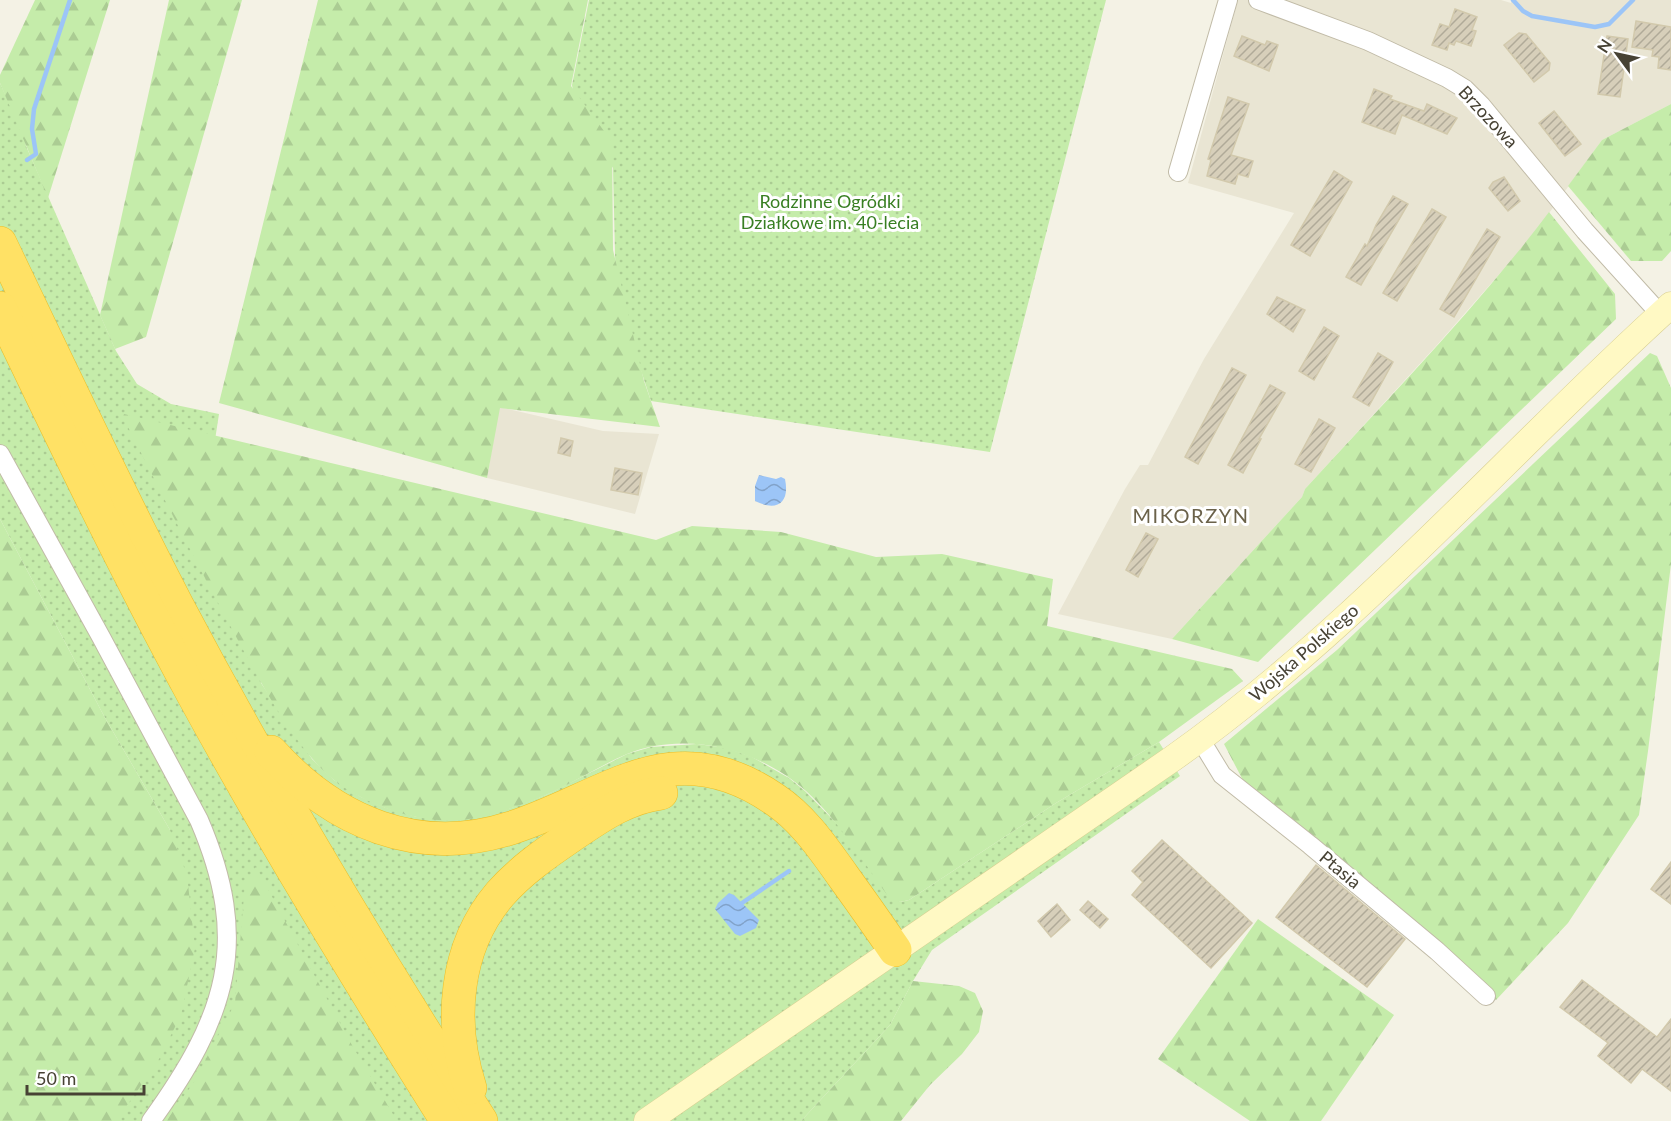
<svg xmlns="http://www.w3.org/2000/svg" width="1671" height="1121" viewBox="0 0 1671 1121" font-family="Lato,sans-serif">
	<defs>
		<pattern id="grass-dots" width="8" height="8" patternUnits="userSpaceOnUse" patternTransform="scale(1.5)"><rect width="8" height="8" fill="#c5ecaa"/><path d="M2 2h.1M6 6h.1" fill="none" stroke="#abcc93" stroke-width="1.8" stroke-linecap="round"/></pattern>
		<pattern id="forest-firs" width="22" height="20" patternUnits="userSpaceOnUse" patternTransform="scale(1.5)"><rect width="22" height="20" fill="#c5ecaa"/><path d="M5 1l3.5 6h-7zM16 11l3.5 6h-7z" fill="#abcc93"/></pattern>
		<pattern id="water-waves" width="16" height="10" patternUnits="userSpaceOnUse" patternTransform="scale(1.5)"><rect width="16" height="10" fill="#9cc5f7"/><path d="M0 5q4-4 8 0t8 0" fill="none" stroke="#81a2c9"/></pattern>
		<pattern id="building-hatch" width="6" height="6" patternUnits="userSpaceOnUse" patternTransform="scale(1.5)"><rect width="6" height="6" fill="#d7cfba"/><path d="M-1 1l2-2M0 6l6-6M5 7l2-2" fill="none" stroke="#b0aa98"/></pattern>
	</defs>
	<rect width="100%" height="100%" fill="#f4f2e5"/>
	<g fill="#e9e5d3">
		<path d="M1238,0h263l10,3v-3h160v104l-69,36 -71,98 -94,107 -132,144 -3,8 -130,142 -114,-25 67,-125 15,-24h8l56,-106 90,-146 -106,-30z"/>
		<path d="M499,407l104,24 56,3 -24,80 -148,-36z"/>
	</g>
	<g fill="url(#grass-dots)">
		<path d="M589,0h517l-116,452 -339,-51 -35,-107 -3,-126 -36,-54 -5,-29z"/>
		<path d="M0,83l24,53 2,10 90,205 21,33 34,20 48,10 -4,26 46,243 51,76 22,21 27,17 25,11 31,9 51,2 43,-11 35,-13 81,-41 24,-7 46,-3 30,4 25,9 37,21 16,13 35,36 60,75 9,-2 147,-97 103,-61 21,34 -248,174 -19,31 -23,44 -89,96h-686l55,-291 -66,-114 -104,-197z"/>
	</g>
	<g fill="url(#forest-firs)">
		<path d="M35,0h75l-62,198 -48,-115v-8z"/>
		<path d="M169,0h73l-96,337 -31,12 -15,-34z"/>
		<path d="M318,0h270l-17,86 41,56 1,108 31,131 16,46 -160,-19 -13,70 -268,-75z"/>
		<path d="M1671,104v147l-9,10h-31l-63,-75 34,-46z"/>
		<path d="M1549,212l66,82 1,25 -358,343 -86,-23 130,-142 3,-8c83,-91 170,-179 244,-277z"/>
		<path d="M1650,353l7,3 14,32v176l-23,187 -9,64 -71,108 -72,77 -124,-114 -126,-100 -22,-42 113,-94z"/>
		<path d="M124,414l532,126 36,-14 89,6 95,25 66,-3 111,25 -6,47 185,43 11,12 -84,61 -103,61 -147,97 -9,2 -12,-6c-26,-36 -49,-75 -82,-105 -47,-42 -120,-61 -179,-37 -28,12 -54,29 -81,41 -24,10 -51,20 -77,24 -43,7 -101,-12 -135,-39 -41,-33 -76,-103 -101,-149 -38,-71 -74,-142 -110,-214z"/>
		<path d="M0,519l104,197 66,114 17,45 8,73 -14,67 -24,48 -41,58h-116z"/>
		<path d="M256,867l97,180 44,74h-231l28,-39 41,-79 10,-119z"/>
		<path d="M1258,919l136,96 -73,106h-71l-92,-62z"/>
		<path d="M913,981l46,5 16,7 8,18 -4,21 -17,22 -32,31 -29,36h-100l89,-96z"/>
	</g>
	<g fill="url(#water-waves)">
		<path d="M759,475l17,4 5,-2 4,2c5,24 -8,33 -30,22v-15z"/>
		<path d="M729,893l5,2 25,25 -3,8 -16,8 -5,-2 -20,-25 3,-6z"/>
	</g>
	<g fill="none" stroke-linecap="round" stroke-linejoin="round">
		<g stroke="#9cc5f7" stroke-width="4.5">
			<path d="M1513,0l10,11 9,5 63,11 14,-3 24,-24"/>
			<path d="M27,160l9,-6 -4,-25 2,-20 36,-109"/>
			<path d="M742,903l47,-32"/>
		</g>
	</g>
	<g fill="url(#building-hatch)" stroke="#d2c9ac" stroke-width="1.5">
		<path d="M1455,9l22,8 -5,13 4,1 -5,15 -15,-5 -2,4 -5,-2 -2,7 -15,-5 8,-21 9,3z"/>
		<path d="M1636,21l35,6v43l-13,-2 1,-11 -7,-1 1,-6 -21,-3z"/>
		<path d="M1519,33l7,1 24,29 -1,7 -15,12 -30,-37z"/>
		<path d="M1242,36l23,9 2,-4 11,4 -9,26 -35,-15z"/>
		<path d="M1607,36l21,3 -8,58 -22,-3z"/>
		<path d="M1374,89l18,7 -2,3 34,12 3,-7 30,14 -10,16 -45,-19 -7,19 -33,-12z"/>
		<path d="M1228,97l21,7 -18,51 22,6 -5,16 -10,-3 -3,10 -28,-8 4,-16 -3,-1z"/>
		<path d="M1554,111l27,33 -16,12 -26,-33z"/>
		<path d="M1334,171l18,11 -42,74 -19,-11z"/>
		<path d="M1504,177l16,24 -12,10 -19,-23 4,-6z"/>
		<path d="M1393,196l15,8 -47,81 -15,-8 19,-33 2,2 9,-21z"/>
		<path d="M1432,209l14,8 -49,84 -14,-8z"/>
		<path d="M1487,229l13,8 -46,80 -14,-8z"/>
		<path d="M1277,297l28,13 -12,22 -26,-18z"/>
		<path d="M1324,327l15,9 -25,44 -15,-9z"/>
		<path d="M1378,353l15,9 -24,44 -16,-9z"/>
		<path d="M1232,368l14,7 -48,89 -13,-7z"/>
		<path d="M1270,385l15,8 -26,46h2l-18,34 -15,-8z"/>
		<path d="M1319,419l16,9 -24,44 -16,-8z"/>
		<path d="M561,438l12,3 -3,15 -12,-3z"/>
		<path d="M615,468l27,5 -4,22 -27,-5z"/>
		<path d="M1146,533l12,6 -20,38 -12,-7z"/>
		<path d="M1162,840l90,83 -41,45 -79,-73 11,-13 -11,-11z"/>
		<path d="M1671,862v42l-20,-15z"/>
		<path d="M1316,865l89,74 -38,48 -91,-70z"/>
		<path d="M1088,901l20,18 -8,9 -20,-18z"/>
		<path d="M1057,904l13,16 -19,17 -13,-16z"/>
		<path d="M1582,980l75,57 14,-18v72l-29,-22 -11,14 -33,-27 10,-13 -48,-36z"/>
	</g>
	<g fill="none" stroke-linecap="round" stroke-linejoin="round">
		<defs>
			<g id="street">
				<path d="M1258,0l110,41 79,37 18,11 16,16 104,126 76,84"/>
				<path d="M1178,172l50,-172"/>
				<path d="M0,454l101,183 98,183c53,123 27,197 -48,301"/>
				<path d="M1200,739l22,36 88,70 127,106 49,45"/>
			</g>
			<path id="secondary" d="M647,1121l525,-362c184,-130 332,-303 499,-454"/>
			<g id="highway">
				<path d="M0,243c58,121 115,243 177,362 93,176 196,348 304,516"/>
				<path d="M0,308c62,130 125,261 194,388 79,145 165,285 253,425"/>
				<path d="M271,752c63,70 147,106 240,76 96,-31 161,-99 263,-29 29,19 49,49 69,77 18,25 35,49 52,74"/>
				<path d="M470,1088c-21,-65 -16,-140 30,-194 20,-23 46,-41 71,-58 28,-19 56,-39 90,-43"/>
			</g>
		</defs>
		<use href="#street" stroke="#c1bba7" stroke-width="20"/>
		<use href="#secondary" stroke="#d8cf91" stroke-width="27"/>
		<use href="#highway" stroke="#ecbe28" stroke-width="34"/>
		<use href="#street" stroke="#fff" stroke-width="18"/>
		<use href="#secondary" stroke="#fff9c4" stroke-width="26"/>
		<use href="#highway" stroke="#ffe165" stroke-width="33"/>
	</g>
	<g text-anchor="middle" stroke-width="6" stroke-linejoin="round" paint-order="stroke">
		<g font-size="18" fill="#474234" stroke="#fff">
			<text transform="translate(1488 117) rotate(47)" y="6">Brzozowa</text>
			<text transform="translate(1304 653) rotate(-41)" y="6">Wojska Polskiego</text>
			<text transform="translate(1340 870) rotate(40)" y="6">Ptasia</text>
		</g>
		<g font-size="18" fill="#387f22" stroke="#fff">
			<text x="830" y="208">Rodzinne Ogródki<tspan x="830" dy="21">Działkowe im. 40-lecia</tspan></text>
		</g>
		<g font-size="20" letter-spacing="1.5" fill="#6b624a" stroke="#fff">
			<text x="1191" y="523">MIKORZYN</text>
		</g>
	</g>
	<g transform="translate(1617 54) rotate(303)" stroke="#ffffff" stroke-width="4.5" paint-order="stroke">
	<path d="M0-4.5L10 22L0 15L-10 22Z" fill="#474234"/>
	<text y="-9" font-size="16" font-weight="bold" text-anchor="middle" fill="#474234">N</text>
	</g>
	<path d="M27 1085v9h117v-9" fill="none" stroke="#474234" stroke-width="3"/>
	<text x="36" y="1085" font-size="18" fill="#474234" stroke="#ffffff" stroke-width="4.5" paint-order="stroke">50 m</text>
</svg>
